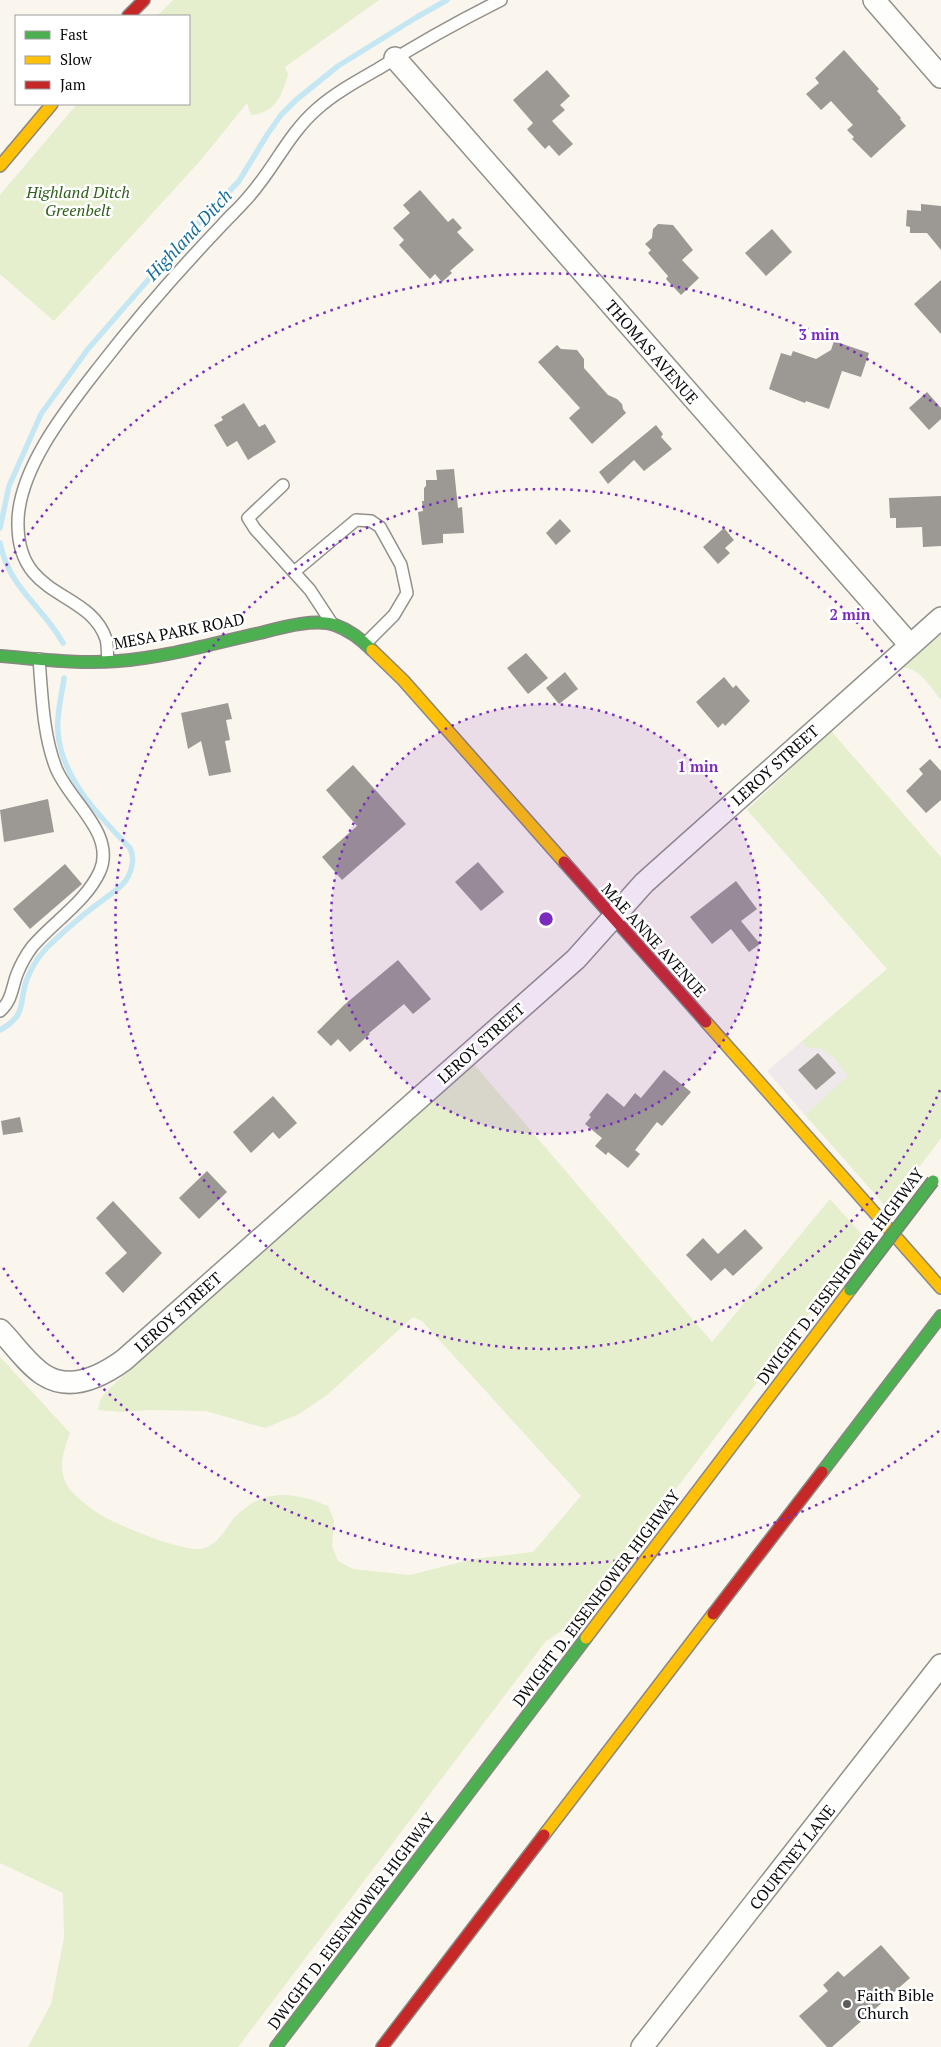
<svg xmlns="http://www.w3.org/2000/svg" width="941" height="2047" viewBox="0 0 941 2047" font-family="'PT Serif',serif">
	<rect width="100%" height="100%" fill="#faf6ed"/>
	<path fill="#f0e9eb" d="M801,1042l8,7 6,-2 11,3 23,26 -44,39 -38,-44z"/>
	<g fill="#e5eecd">
		<path d="M173,0h206l-94,67 3,7c-6,21 -12,39 -37,41l-4,-12 -47,58 -146,160 -54,-47v-79l77,-91h112v-88h-32z"/>
		<path d="M941,634v66c-11,-13 -22,-34 -40,-32z"/>
		<path d="M831,731l110,126v281l-53,71 -83,-94 43,-39c-10,-12 -21,-33 -39,-27l-8,-7 86,-73 -140,-159z"/>
		<path d="M473,1063l239,279 118,-143 36,40 -292,384 -28,18 -308,406h-210l23,-43 13,-66 -1,-45 -63,-30v-506l70,76c-6,18 -13,34 -3,52 6,11 26,25 37,32 17,9 84,38 101,31 14,-5 20,-19 29,-30 28,-30 59,-27 94,-12l6,14 -2,26 6,15 15,8 57,6 63,-16 60,-7 48,-56 -159,-175 -9,-4 -86,78 -28,19 -34,14 -59,-17 -57,-1 -28,2 -23,-2 3,-12 10,-11z"/>
	</g>
	<g fill="none" stroke-linecap="round" stroke-linejoin="round">
		<g stroke="#c5e7f3" stroke-width="5.5">
			<path d="M0,528l9,-42 32,-72 47,-65 100,-115 51,-53 28,-46 14,-20 15,-15 42,-34 79,-49 30,-17"/>
			<path d="M0,543c10,47 42,62 63,100"/>
			<path d="M0,1030c28,-16 18,-26 27,-51 6,-16 16,-29 29,-40 15,-14 30,-27 47,-39 7,-6 17,-11 23,-20 6,-9 9,-22 4,-32 -30,-31 -69,-70 -72,-116 -2,-18 4,-37 6,-54"/>
		</g>
	</g>
	<g fill="#9c9894">
		<path d="M844,50l35,39 -2,2 24,27 -1,1 6,7 -35,32 -19,-19 2,-2 -7,-7 6,-5 -22,-24 -10,9 -15,-16 13,-11 -4,-5z"/>
		<path d="M547,70l23,26 -10,9 5,5 -13,11 21,23 -14,12 -10,-11 -4,4 -18,-20 6,-6 -20,-23z"/>
		<path d="M420,190l28,32 5,-4 9,10 -5,4 17,18 -24,21 2,2 -10,9 -7,-8 -5,5 -31,-34 5,-5 -11,-12 17,-15 -7,-8z"/>
		<path d="M921,204l20,2v44l-14,-17h-17v-6l-4,-1 1,-16 14,1z"/>
		<path d="M658,224l15,1 20,25 -11,10 17,18 -18,17 -15,-16 2,-3 -20,-23 3,-3 -6,-6 7,-6 1,-9z"/>
		<path d="M772,229l20,23 -26,24 -21,-23z"/>
		<path d="M941,280v54l-27,-30z"/>
		<path d="M834,341l35,12 -8,24 -19,-6 -13,38 -23,-8 -1,2 -36,-14 12,-36 10,3 2,-5 23,8 15,-9z"/>
		<path d="M557,345l4,4 16,1 7,9v9l24,27 9,4 5,5 1,5 3,4 -34,31 -23,-26 11,-10 -42,-46z"/>
		<path d="M927,392l14,16v11l-12,11 -20,-22z"/>
		<path d="M244,403l15,24 6,-3 11,18 -28,18 -11,-19 -10,6 -13,-22 9,-5 -2,-3z"/>
		<path d="M656,425l7,9 -2,3 11,12 -28,22 -10,-11 -26,24 -9,-12z"/>
		<path d="M454,469l4,39 4,-1 2,26 -21,1v9l-21,2 -4,-33 5,-1 -1,-10h2v-13l2,-2v-6h11l-1,-10z"/>
		<path d="M941,496v50l-18,1 -1,-20 -26,1v-10h-6l-1,-20z"/>
		<path d="M560,519l11,12 -15,14 -10,-12z"/>
		<path d="M724,528l10,12 -9,8 5,5 -12,11 -15,-17z"/>
		<path d="M526,653l22,25 -20,16 -21,-26z"/>
		<path d="M565,672l13,17 -19,15 -13,-16z"/>
		<path d="M724,677l9,11 3,-3 14,16 -25,25 -2,-3 -5,5 -22,-26z"/>
		<path d="M228,703l4,16 -6,1 4,20 -5,1 6,31 -22,4 -8,-35 -13,8 -7,-36z"/>
		<path d="M930,759l11,12v29l-15,13 -20,-22 17,-17 -4,-5z"/>
		<path d="M353,765l53,59 -64,56 -20,-23 35,-31 -31,-36z"/>
		<path d="M48,799l6,33 -50,10 -4,-32z"/>
		<path d="M478,862l26,30 -23,19 -26,-29z"/>
		<path d="M65,864l17,20 -52,45 -17,-20z"/>
		<path d="M736,881l21,28 -16,12 19,23 -11,8 -18,-23 -19,15 -22,-27z"/>
		<path d="M398,960l33,39 -18,15 -9,-10 -35,29 1,1 -20,18 -12,-13 -7,7 -14,-14 27,-27z"/>
		<path d="M818,1053l18,20 -20,17 -18,-20z"/>
		<path d="M664,1070l27,22 -29,34 -5,-4 -22,28 5,4 -12,14 -20,-16 -2,3 -11,-9 7,-8 -17,-14 6,-7 -2,-2 18,-22 17,14 11,-14 6,5z"/>
		<path d="M273,1096l24,27 -18,16 -6,-7 -22,21 -18,-21z"/>
		<path d="M20,1117l3,15 -20,3 -2,-14z"/>
		<path d="M207,1171l20,21 -28,27 -20,-21z"/>
		<path d="M113,1201l49,52 -39,40 -18,-20 22,-20 -31,-35z"/>
		<path d="M745,1229l18,19 -30,28 -8,-8 -14,13 -25,-26 17,-17 15,16z"/>
		<path d="M881,1945l29,33 -78,69h-5l-28,-31 29,-25 -5,-6 15,-14 6,6z"/>
	</g>
	<g fill="none" stroke-linecap="round" stroke-linejoin="round">
		<defs>
			<g id="lane">
				<path d="M283,485l-35,33 7,11 55,61 21,32"/>
				<path d="M294,572l62,-52 15,1 9,6 21,38 6,28 -13,22 -28,28"/>
				<path d="M108,661c-1,-7 0,-15 -2,-22 -17,-50 -87,-39 -88,-113 -2,-55 50,-119 82,-160 38,-49 79,-96 122,-141 7,-8 15,-15 22,-23 28,-29 43,-67 73,-93 18,-16 40,-28 61,-40 40,-25 81,-48 123,-69"/>
				<path d="M0,1011c12,-10 12,-24 17,-37 4,-10 9,-19 15,-27 21,-25 54,-45 68,-76 16,-38 -31,-70 -44,-103 -13,-33 -14,-73 -17,-109"/>
			</g>
			<g id="street">
				<path d="M874,0l67,77"/>
				<path d="M395,58l515,587"/>
				<path d="M0,1330c14,14 27,34 44,45 27,17 58,1 80,-15l452,-401 68,-76 297,-265"/>
				<path d="M642,2047l299,-382"/>
			</g>
			<g id="fast">
				<path d="M0,656c39,3 78,8 118,5 46,-3 96,-18 142,-28 20,-5 54,-15 75,-8 14,5 27,15 37,25"/>
				<path d="M822,1472l119,-156"/>
				<path d="M276,2047l310,-409"/>
			</g>
			<g id="slow">
				<path d="M0,166l52,-62"/>
				<path d="M372,650l31,30 161,182"/>
				<path d="M706,1022l235,266"/>
				<path d="M586,1638l264,-348"/>
				<path d="M544,1835l169,-221"/>
			</g>
			<g id="jam">
				<path d="M128,16l16,-16"/>
				<path d="M564,862l142,160"/>
				<path d="M713,1614l109,-142"/>
				<path d="M382,2047l162,-212"/>
			</g>
		</defs>
		<use href="#lane" stroke="#92908c" stroke-width="14"/>
		<use href="#street" stroke="#92908c" stroke-width="24"/>
		<use href="#fast" stroke="#898783" stroke-width="14"/>
		<use href="#slow" stroke="#898783" stroke-width="14"/>
		<use href="#jam" stroke="#898783" stroke-width="14"/>
		<use href="#lane" stroke="#fefefc" stroke-width="11"/>
		<use href="#street" stroke="#fefefc" stroke-width="21"/>
		<use href="#fast" stroke="#4caf50" stroke-width="11"/>
		<use href="#slow" stroke="#ffc107" stroke-width="11"/>
		<use href="#jam" stroke="#c62828" stroke-width="11"/>
		<defs>
			<path id="fast-bridge" d="M850,1290l83,-109"/>
		</defs>
		<use href="#fast-bridge" stroke="#7f7e7a" stroke-width="14" stroke-linecap="butt"/>
		<use href="#fast-bridge" stroke="#4caf50" stroke-width="11"/>
	</g>
	<circle cx="546" cy="919" r="215" fill="#7b2cbf" fill-opacity=".12"/>
	<g fill="none" stroke="#7b2cbf" stroke-width="2.5" stroke-dasharray="2.5 5">
		<circle cx="546" cy="919" r="215"/>
		<path d="M940 1090A430 430 0 1 1 940 748"/>
		<path d="M939 1431A645 645 0 0 1 2 1266M2 572A645 645 0 0 1 939 407"/>
	</g>
	<circle fill="#5e5d59" stroke="#fff" stroke-width="2" cx="847" cy="2004" r="5"/>
	<g text-anchor="middle" stroke-width="5" stroke-linejoin="round" paint-order="stroke">
		<g font-size="16" font-style="italic" fill="#31601c" stroke="#fff">
			<text x="78" y="198">Highland Ditch<tspan x="78" dy="18">Greenbelt</tspan></text>
		</g>
		<g font-size="16" fill="#0a0a0a" stroke="#fff">
			<text transform="translate(652 352) rotate(49)" y="6">THOMAS AVENUE</text>
			<text transform="translate(179 631) rotate(-11)" y="6">MESA PARK ROAD</text>
			<text transform="translate(775 765) rotate(-42)" y="6">LEROY STREET</text>
			<text transform="translate(654 940) rotate(48)" y="6">MAE ANNE AVENUE</text>
			<text transform="translate(481 1043) rotate(-42)" y="6">LEROY STREET</text>
			<text transform="translate(840 1276) rotate(-53)" y="6">DWIGHT D. EISENHOWER HIGHWAY</text>
			<text transform="translate(178 1312) rotate(-42)" y="6">LEROY STREET</text>
			<text transform="translate(596 1598) rotate(-53)" y="6">DWIGHT D. EISENHOWER HIGHWAY</text>
			<text transform="translate(792 1857) rotate(-52)" y="6">COURTNEY LANE</text>
			<text transform="translate(351 1921) rotate(-53)" y="6">DWIGHT D. EISENHOWER HIGHWAY</text>
		</g>
		<g font-size="16" fill="#0a0a0a" stroke="#fff" text-anchor="start">
			<text x="857" y="2001">Faith Bible<tspan x="857" dy="18">Church</tspan></text>
		</g>
		<g font-size="18" font-style="italic" fill="#166d9a" stroke="#fff">
			<text transform="translate(189 235) rotate(-47)" y="6">Highland Ditch</text>
		</g>
	</g>
	<circle cx="546" cy="919" r="8" fill="#7b2cbf" stroke="#fff" stroke-width="2.5"/>
	<g font-size="15" text-anchor="middle" font-weight="bold" fill="#7b2cbf" stroke="#fff" stroke-width="5" stroke-linejoin="round" paint-order="stroke">
		<text x="819" y="340">3 min</text>
		<text x="850" y="620">2 min</text>
		<text x="698" y="772">1 min</text>
	</g>
	<rect x="15" y="15" width="175" height="90" fill="#ffffff" stroke="#9d9d9d"/>
	<rect x="25" y="31" width="25" height="8" fill="#4caf50" stroke="#9d9d9d"/>
	<text x="60" y="40" font-size="15" fill="#0a0a0a">Fast</text>
	<rect x="25" y="56" width="25" height="8" fill="#ffc107" stroke="#9d9d9d"/>
	<text x="60" y="65" font-size="15" fill="#0a0a0a">Slow</text>
	<rect x="25" y="81" width="25" height="8" fill="#c62828" stroke="#9d9d9d"/>
	<text x="60" y="90" font-size="15" fill="#0a0a0a">Jam</text>
</svg>
